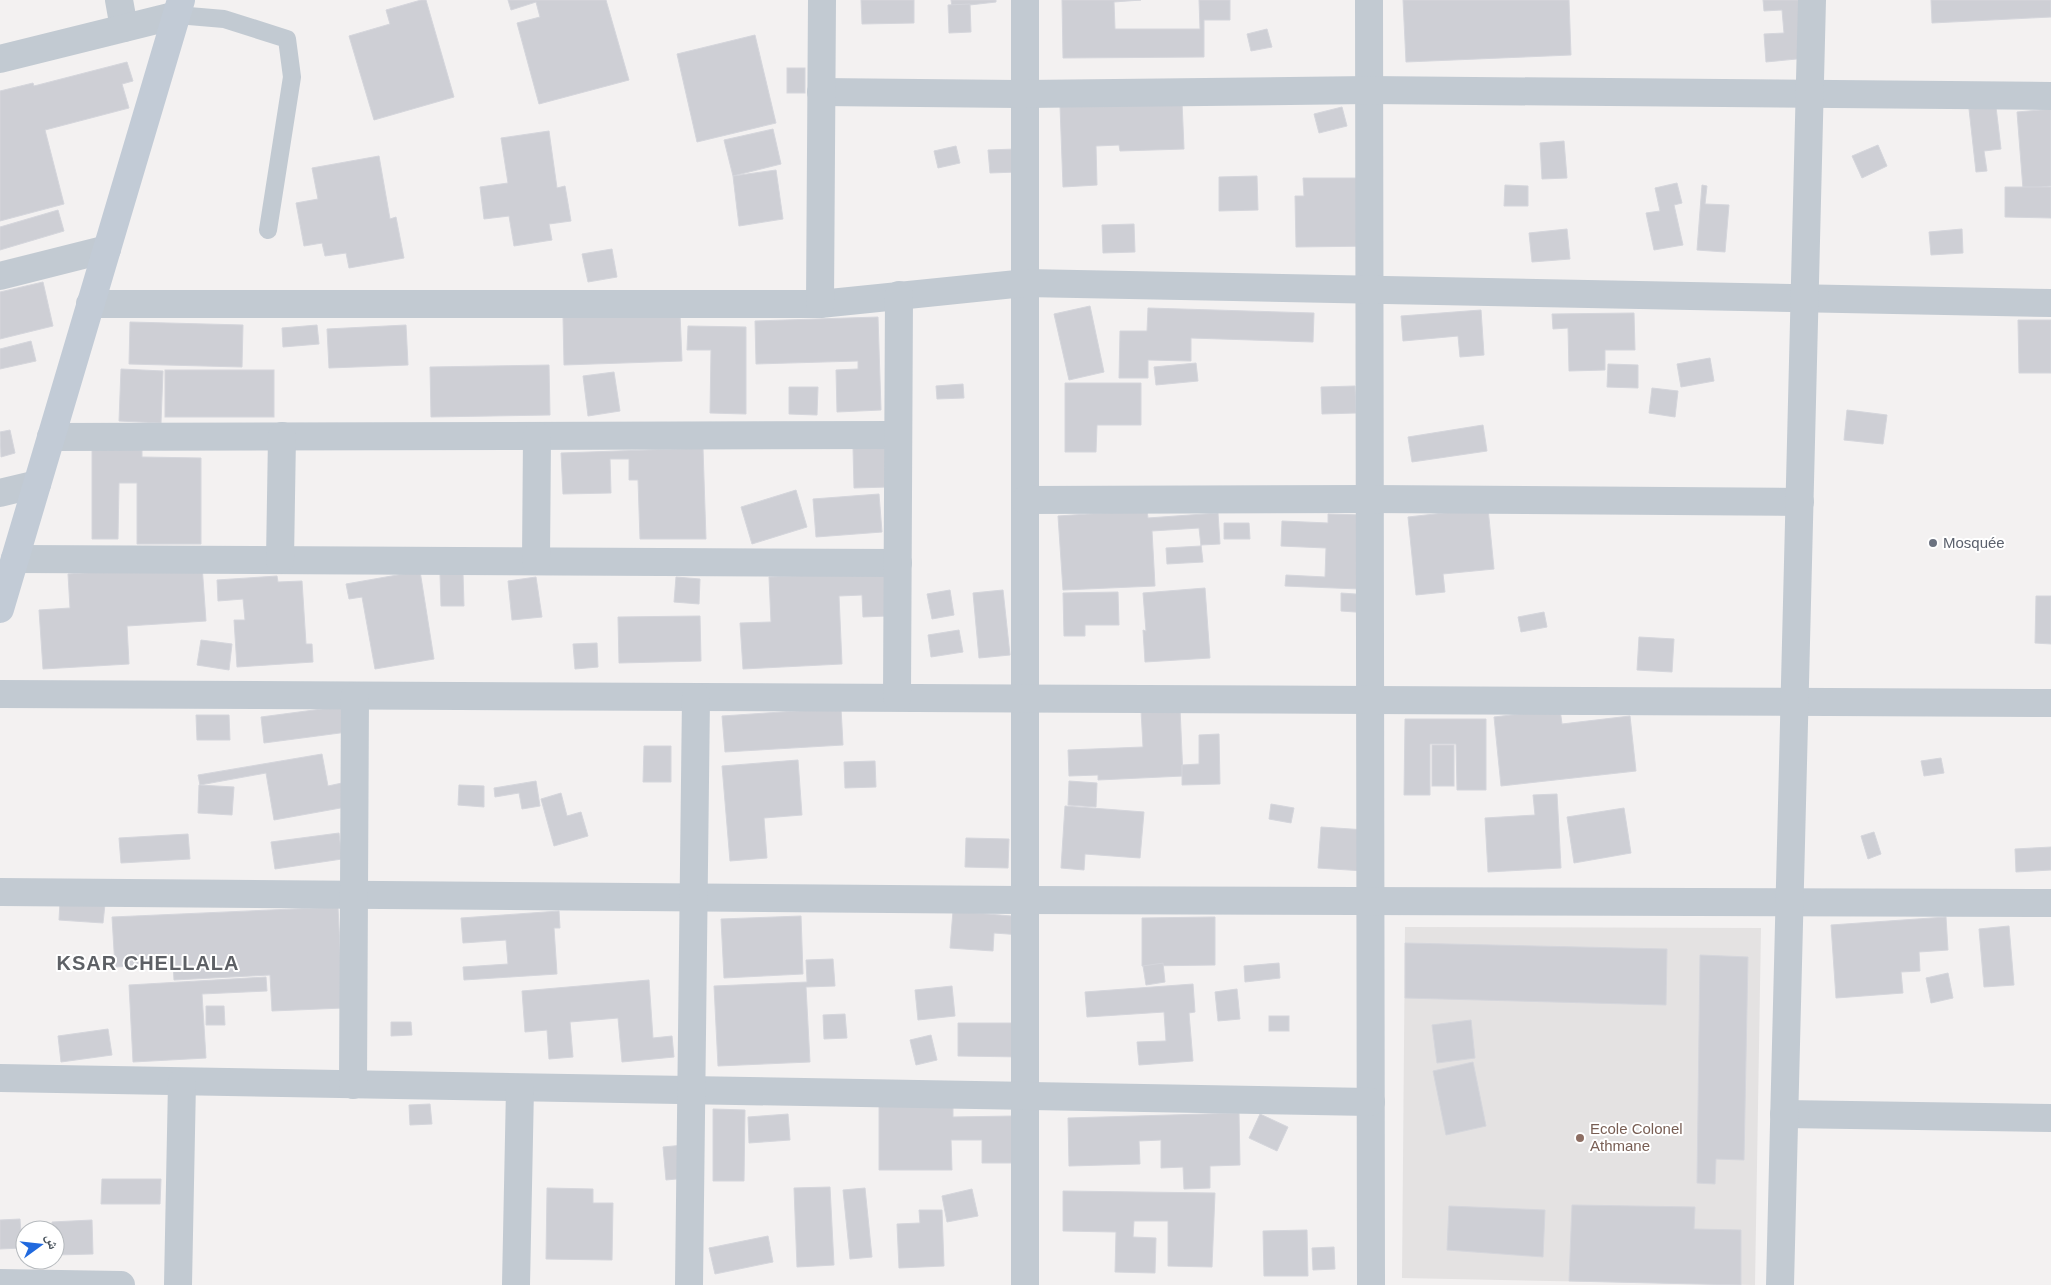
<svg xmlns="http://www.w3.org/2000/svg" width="2051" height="1285" viewBox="0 0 2051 1285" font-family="Arial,'Noto Naskh Arabic',sans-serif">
	<rect width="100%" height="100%" fill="#f3f1f1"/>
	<path fill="#e4e2e2" d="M1405,927l356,1 -6,357 -353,-7z"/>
	<g fill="#cecfd5" stroke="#d5d6dc">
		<path d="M421,0h5l28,97 -80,23 -25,-84 41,-12 -4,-14z"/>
		<path d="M508,0h98l23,80 -90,24 -22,-81 23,-6 -4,-15 -25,8z"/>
		<path d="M861,0h53v23l-52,1z"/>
		<path d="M951,0h45v2l-44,5z"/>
		<path d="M1062,0h79l-27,2 1,27h85l-1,-29h31v20h-26v37l-141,1z"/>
		<path d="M1403,0h166l2,55 -165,7z"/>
		<path d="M1763,0h39l5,58 -41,4 -2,-28 20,-1 -2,-23 -18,1z"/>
		<path d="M1931,0h120v17l-119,6z"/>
		<path d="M970,4l1,28 -22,1 -1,-28z"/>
		<path d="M1267,29l5,18 -21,4 -4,-17z"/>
		<path d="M755,35l21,88 -79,19 -20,-88z"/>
		<path d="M127,62l6,19 -11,3 7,24 -84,22 19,74 -64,17v-130l33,-8 1,3z"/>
		<rect x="787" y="68" width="18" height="25"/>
		<path d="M1182,102l2,47 -64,2 -1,-6 -23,1 1,39 -34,2 -3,-81z"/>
		<path d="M1342,107l5,19 -28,7 -5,-19z"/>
		<path d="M1996,107l5,42 -17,2 3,20 -11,1 -7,-63z"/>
		<path d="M2051,109v77l-28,3 -6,-77z"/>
		<path d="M773,129l8,35 -48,12 -9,-36z"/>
		<path d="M549,131l8,57 8,-2 6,35 -22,3 3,16 -38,6 -5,-30 -25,3 -4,-32 28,-4 -7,-45z"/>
		<path d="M1564,141l3,37 -25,1 -2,-36z"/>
		<path d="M1878,145l9,21 -25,12 -10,-22z"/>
		<path d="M956,146l4,17 -22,5 -4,-17z"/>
		<path d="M1016,149l1,23 -27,1 -2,-23z"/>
		<path d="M379,156l11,63 6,-2 8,41 -55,10 -3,-15 -21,3 -3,-13 -18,3 -8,-43 22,-4 -6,-31z"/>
		<path d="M776,170l7,49 -44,7 -6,-50z"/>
		<path d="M1257,176l1,34 -39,1v-34z"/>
		<path d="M1303,178h70l1,68 -78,1 -1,-51h9z"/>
		<path d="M1677,183l5,20 -8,2 9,40 -29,5 -8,-37 14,-2 -5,-23z"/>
		<path d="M1505,185l23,1v20h-24z"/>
		<path d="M1702,185l5,1 -2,18 24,1 -4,47 -28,-2z"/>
		<path d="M2005,187h46v31l-46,-1z"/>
		<path d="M58,210l6,21 -64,19v-23z"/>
		<path d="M1134,224l1,28 -32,1 -1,-28z"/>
		<path d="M1567,229l3,30 -38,3 -3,-29z"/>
		<path d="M1962,229l1,24 -32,2 -2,-23z"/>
		<path d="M612,249l5,28 -29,5 -6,-28z"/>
		<path d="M43,282l10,44 -53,13v-47z"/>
		<path d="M1090,306l14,66 -35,8 -15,-66z"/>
		<path d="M1148,308l166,5 -1,29 -122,-4v23l-43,-1v18h-29l1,-47h27z"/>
		<path d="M1481,310l3,45 -24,2 -2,-21 -55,5 -2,-25z"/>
		<path d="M680,313l2,48 -118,4 -1,-48z"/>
		<path d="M1634,313l1,37h-30v20l-36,1 -1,-43 -15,1 -1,-15z"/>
		<path d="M878,317l3,93 -44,2 -1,-42 22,-1v-8l-102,3 -1,-43z"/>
		<path d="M2018,320h33v53h-32z"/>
		<path d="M130,322l113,3 -1,42 -113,-3z"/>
		<path d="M317,325l2,19 -36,3 -1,-19z"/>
		<path d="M406,325l2,40 -79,3 -2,-39z"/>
		<path d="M688,326l58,1v87l-36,-1 1,-63h-24z"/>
		<path d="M31,341l5,20 -36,8v-20z"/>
		<path d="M1710,358l4,23 -33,6 -4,-23z"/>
		<path d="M1196,363l2,18 -42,4 -2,-18z"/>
		<path d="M1608,364l30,1v23l-31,-1z"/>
		<path d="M549,365l1,50 -119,2 -1,-50z"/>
		<path d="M121,369l42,2 -2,52 -42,-2z"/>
		<rect x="165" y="370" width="109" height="47"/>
		<path d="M614,372l6,39 -32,5 -5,-40z"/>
		<path d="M1065,383h76v42h-44l-1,27h-31z"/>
		<path d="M963,384l1,14 -27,1 -1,-13z"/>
		<path d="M1355,386l1,27 -34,1 -1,-27z"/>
		<path d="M789,387h29l-1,28 -28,-1z"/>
		<path d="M1652,388l26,3 -3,26 -26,-4z"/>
		<path d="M1847,410l40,5 -4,29 -39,-4z"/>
		<path d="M1483,425l4,26 -75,11 -4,-25z"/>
		<path d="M10,430l5,23 -14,4 -1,-25z"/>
		<path d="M886,447l2,40 -34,1 -1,-40z"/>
		<path d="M703,448l3,91h-66l-2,-59h-9v-21h-19l1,34 -48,1 -2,-41z"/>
		<path d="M92,449l50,1v7l59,1v86h-64v-61h-18l-1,56h-26z"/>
		<path d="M796,490l11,37 -55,17 -11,-37z"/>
		<path d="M879,494l3,38 -66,5 -3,-38z"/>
		<path d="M1488,508l6,61 -51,5 2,18 -29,3 -8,-78z"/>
		<path d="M1147,510l1,8 70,-5 2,31 -19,1 2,17 -36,2 -1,-16 35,-2 -2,-18 -47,3 3,55 -92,4 -5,-74z"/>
		<path d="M1328,514l35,1 -3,74 -75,-3 1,-11 39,2 1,-29 -45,-2 1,-25 46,2z"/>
		<path d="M1224,523h25l1,16h-26z"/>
		<path d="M202,565l4,56 -79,5 2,38 -86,5 -4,-59 31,-2 -2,-34z"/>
		<path d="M420,571l14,88 -59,10 -13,-72 -13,2 -3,-15z"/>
		<path d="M885,572l2,44 -24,1 -1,-22 -23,1 3,68 -99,5 -3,-46 31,-1 -2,-45z"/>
		<path d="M463,573l1,33h-23l-1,-32z"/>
		<path d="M277,576l1,6 24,-1 4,63h6l1,18 -76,5 -3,-47h11l-2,-21 -25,2 -1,-21z"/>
		<path d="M536,577l6,40 -30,3 -4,-39z"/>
		<path d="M676,577l24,2 -1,25 -25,-2z"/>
		<path d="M1205,588l5,70 -65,4 -2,-32 3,1 -3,-38z"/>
		<path d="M950,590l4,25 -22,4 -5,-25z"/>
		<path d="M1003,590l7,65 -31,3 -6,-65z"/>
		<path d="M1118,592l1,33h-34v11h-21l-1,-43z"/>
		<path d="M1341,593l29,2 -1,18 -28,-2z"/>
		<path d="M2036,596h15v48l-16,-1z"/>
		<path d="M1544,612l3,15 -26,5 -3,-15z"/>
		<path d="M700,616l1,45 -82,2 -1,-46z"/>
		<path d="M959,630l4,22 -32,5 -3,-22z"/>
		<path d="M1639,637l35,2 -2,33 -35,-2z"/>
		<path d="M201,640l31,4 -3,26 -32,-5z"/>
		<path d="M597,643l1,24 -23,2 -2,-25z"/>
		<path d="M352,705l3,26 -91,12 -3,-26z"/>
		<path d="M841,708l2,37 -118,7 -3,-36z"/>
		<path d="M1180,708l3,68 -85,4v-5l-29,1 -1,-26 75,-3 -2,-37z"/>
		<path d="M1560,709l2,15 68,-8 6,55 -135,15 -7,-69z"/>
		<path d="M196,715h33l1,25h-33z"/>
		<path d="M1405,719h81v71h-29l-1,-46h-26v51h-26z"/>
		<path d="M1219,734l1,50 -38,1v-20l17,-1v-29z"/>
		<rect x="1432" y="745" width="22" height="41"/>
		<path d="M644,746h27v36h-28z"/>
		<path d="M322,754l6,32 14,-3 4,24 -72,13 -8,-47 -66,12 -2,-10z"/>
		<path d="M1941,758l3,15 -20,3 -3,-15z"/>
		<path d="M798,760l4,55 -38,3 3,40 -37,3 -8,-95z"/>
		<path d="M875,761l1,26 -31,1 -1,-26z"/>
		<path d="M536,781l4,25 -18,3 -3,-16 -24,4 -1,-9z"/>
		<path d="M1069,781l28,2 -1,24 -28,-2z"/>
		<path d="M199,785l35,2 -2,28 -34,-2z"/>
		<path d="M459,785l25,1v21l-26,-2z"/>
		<path d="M561,793l6,23 14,-4 7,24 -34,10 -13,-47z"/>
		<path d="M1557,794l4,74 -73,4 -3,-54 50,-3 -2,-20z"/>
		<path d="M1271,804l23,4 -3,15 -22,-4z"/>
		<path d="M1065,806l79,6 -4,46 -55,-4 -1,16 -23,-2z"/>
		<path d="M1624,808l7,45 -57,10 -7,-46z"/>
		<path d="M1321,827l45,3 -2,41 -46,-3z"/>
		<path d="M1874,832l7,22 -13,5 -7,-23z"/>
		<path d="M339,833l3,26 -67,10 -4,-27z"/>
		<path d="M188,834l2,25 -69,4 -2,-25z"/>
		<path d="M966,838l43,1 -1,29 -43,-1z"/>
		<path d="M2051,847v23l-35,2 -1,-23z"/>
		<path d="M60,902l45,2 -2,19 -44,-3z"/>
		<path d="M338,907l5,101 -71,3 -2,-36 -96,5 -1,-16 -58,3 -3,-50z"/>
		<path d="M559,911l1,17h-6l3,46 -93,6 -1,-13 45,-3 -2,-24 -43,3 -2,-25z"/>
		<path d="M953,911l70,6 -1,18 -28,-2 -1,18 -43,-3z"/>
		<path d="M801,916l2,58 -79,4 -3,-59z"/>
		<path d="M1215,917v48l-73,1v-48z"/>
		<path d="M1946,917l2,33 -29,2 1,19 -19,1 2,21 -67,5 -5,-73z"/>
		<path d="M2009,926l5,59 -30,2 -5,-58z"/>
		<path d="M1405,943l262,6 -1,56 -261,-7z"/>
		<path d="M1700,955l48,2 -4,203 -28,-1 -1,25 -18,-1z"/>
		<path d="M833,959l2,27 -29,1 4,75 -92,4 -4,-80 93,-4 -1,-22z"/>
		<path d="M1163,963l2,19 -19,3 -3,-19z"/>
		<path d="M1279,963l1,15 -35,4 -1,-16z"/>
		<path d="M1948,973l5,25 -22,5 -5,-25z"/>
		<path d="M266,977l1,14 -65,3 4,64 -73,4 -4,-77z"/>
		<path d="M649,980l4,58 19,-2 2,21 -52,5 -4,-44 -48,4 3,35 -24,2 -2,-29 -22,2 -3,-41z"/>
		<path d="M1193,984l2,28 -6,1 4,48 -54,4 -2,-23 29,-1 -2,-29 -77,5 -2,-25z"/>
		<path d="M952,986l3,30 -37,4 -3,-30z"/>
		<path d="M1237,989l3,30 -22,2 -3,-29z"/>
		<path d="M206,1006h18l1,19h-19z"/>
		<path d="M845,1014l2,24 -23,1 -1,-24z"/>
		<rect x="1269" y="1016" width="20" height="15"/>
		<path d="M1471,1020l4,38 -38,5 -5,-38z"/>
		<path d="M391,1022h20l1,13 -21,1z"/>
		<path d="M958,1023h62v34l-62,-1z"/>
		<path d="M108,1029l4,26 -51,7 -3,-26z"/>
		<path d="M931,1035l6,25 -21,5 -6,-25z"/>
		<path d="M1473,1062l13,64 -40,9 -13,-64z"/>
		<path d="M430,1104l2,20 -22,1 -1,-20z"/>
		<path d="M953,1105v12l61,-1v47h-32v-23h-31l1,30h-73v-64z"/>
		<path d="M713,1109l32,1 -1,71h-31z"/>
		<path d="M1239,1113l1,52 -30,1v22l-26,1 -1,-22 -22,1v-28l-22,1 1,23 -71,2 -1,-48z"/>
		<path d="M788,1114l2,26 -41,3 -1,-26z"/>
		<path d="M1260,1114l28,13 -11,24 -28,-13z"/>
		<path d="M684,1145l3,33 -21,2 -3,-33z"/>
		<path d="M102,1179h59l-1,25h-59z"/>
		<path d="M830,1187l4,78 -37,2 -3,-79z"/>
		<path d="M547,1188l46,1v14h20l-1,57 -66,-1z"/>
		<path d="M865,1188l7,69 -22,2 -7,-69z"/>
		<path d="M972,1189l6,27 -31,6 -5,-26z"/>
		<path d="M1063,1191l152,2 -3,74 -44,-1v-45h-34l-1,16 23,1 -1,35 -40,-1 1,-40 -53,-1z"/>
		<path d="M1572,1205l123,2 -1,22 47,1v55l-172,-4z"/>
		<path d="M1449,1206l96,4 -2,47 -96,-7z"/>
		<path d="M919,1210h23l2,56 -45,2 -2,-44 23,-1z"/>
		<path d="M20,1219l2,29 -22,1v-29z"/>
		<path d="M92,1220l1,34 -38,1v-25h-3v-8z"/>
		<path d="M1307,1230l1,46h-44l-1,-45z"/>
		<path d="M768,1236l5,26 -58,12 -6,-26z"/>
		<path d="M1334,1247l1,22 -22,1 -1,-22z"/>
	</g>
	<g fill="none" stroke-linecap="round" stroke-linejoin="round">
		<path stroke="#c2cad2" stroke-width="18" d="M177,15l47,4 63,20 5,38 -24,153"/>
		<g stroke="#c2cad2" stroke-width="28">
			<path d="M119,0l5,28"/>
			<path d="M1025,0v1285"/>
			<path d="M1369,0l2,1285"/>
			<path d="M0,59l177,-44"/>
			<path d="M821,92l204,2 344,-4 682,6"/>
			<path d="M0,276l107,-27"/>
			<path d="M90,304h730l205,-21 1026,20"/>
			<path d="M820,304l2,-304"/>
			<path d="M51,437l847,-2"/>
			<path d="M0,493l37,-9"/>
			<path d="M1025,500l345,-1 430,3"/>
			<path d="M15,559l883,4"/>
			<path d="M280,560l2,-124"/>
			<path d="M536,561l1,-125"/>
			<path d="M0,694l2051,9"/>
			<path d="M897,697l2,-402"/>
			<path d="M0,892l1025,8 1026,3"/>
			<path d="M0,1078l1371,24"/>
			<path d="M353,1085l2,-389"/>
			<path d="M1784,1114l267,4"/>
			<path d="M0,1283l121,2"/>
			<path d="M178,1285l4,-203"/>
			<path d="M516,1285l4,-197"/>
			<path d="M689,1285l7,-588"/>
			<path d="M1780,1285l32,-1285"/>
		</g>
		<path stroke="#c2cbd6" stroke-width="28" d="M0,609l181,-609"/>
	</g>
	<circle fill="#6b7280" stroke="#fff" stroke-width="2" cx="1933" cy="543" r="5"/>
	<circle fill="#8d6e63" stroke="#fff" stroke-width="2" cx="1580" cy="1138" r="5"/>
	<g text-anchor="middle" stroke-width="4" stroke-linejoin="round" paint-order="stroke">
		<g font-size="15" fill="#5b616d" stroke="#fff" text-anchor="start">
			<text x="1943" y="548">Mosquée</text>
		</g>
		<g font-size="15" fill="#785e54" stroke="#fff" text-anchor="start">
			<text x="1590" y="1134">Ecole Colonel<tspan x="1590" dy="17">Athmane</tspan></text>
		</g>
		<g font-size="20" font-weight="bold" letter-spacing="1" fill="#5d6065" stroke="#fff">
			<text x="148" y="970">KSAR CHELLALA</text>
		</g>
	</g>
	<g transform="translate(40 1245) rotate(75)"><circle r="24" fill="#ffffff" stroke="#b6babe"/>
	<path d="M0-4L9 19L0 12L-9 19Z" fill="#2069de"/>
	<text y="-8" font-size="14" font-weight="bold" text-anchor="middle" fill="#49535d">ش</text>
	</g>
</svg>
